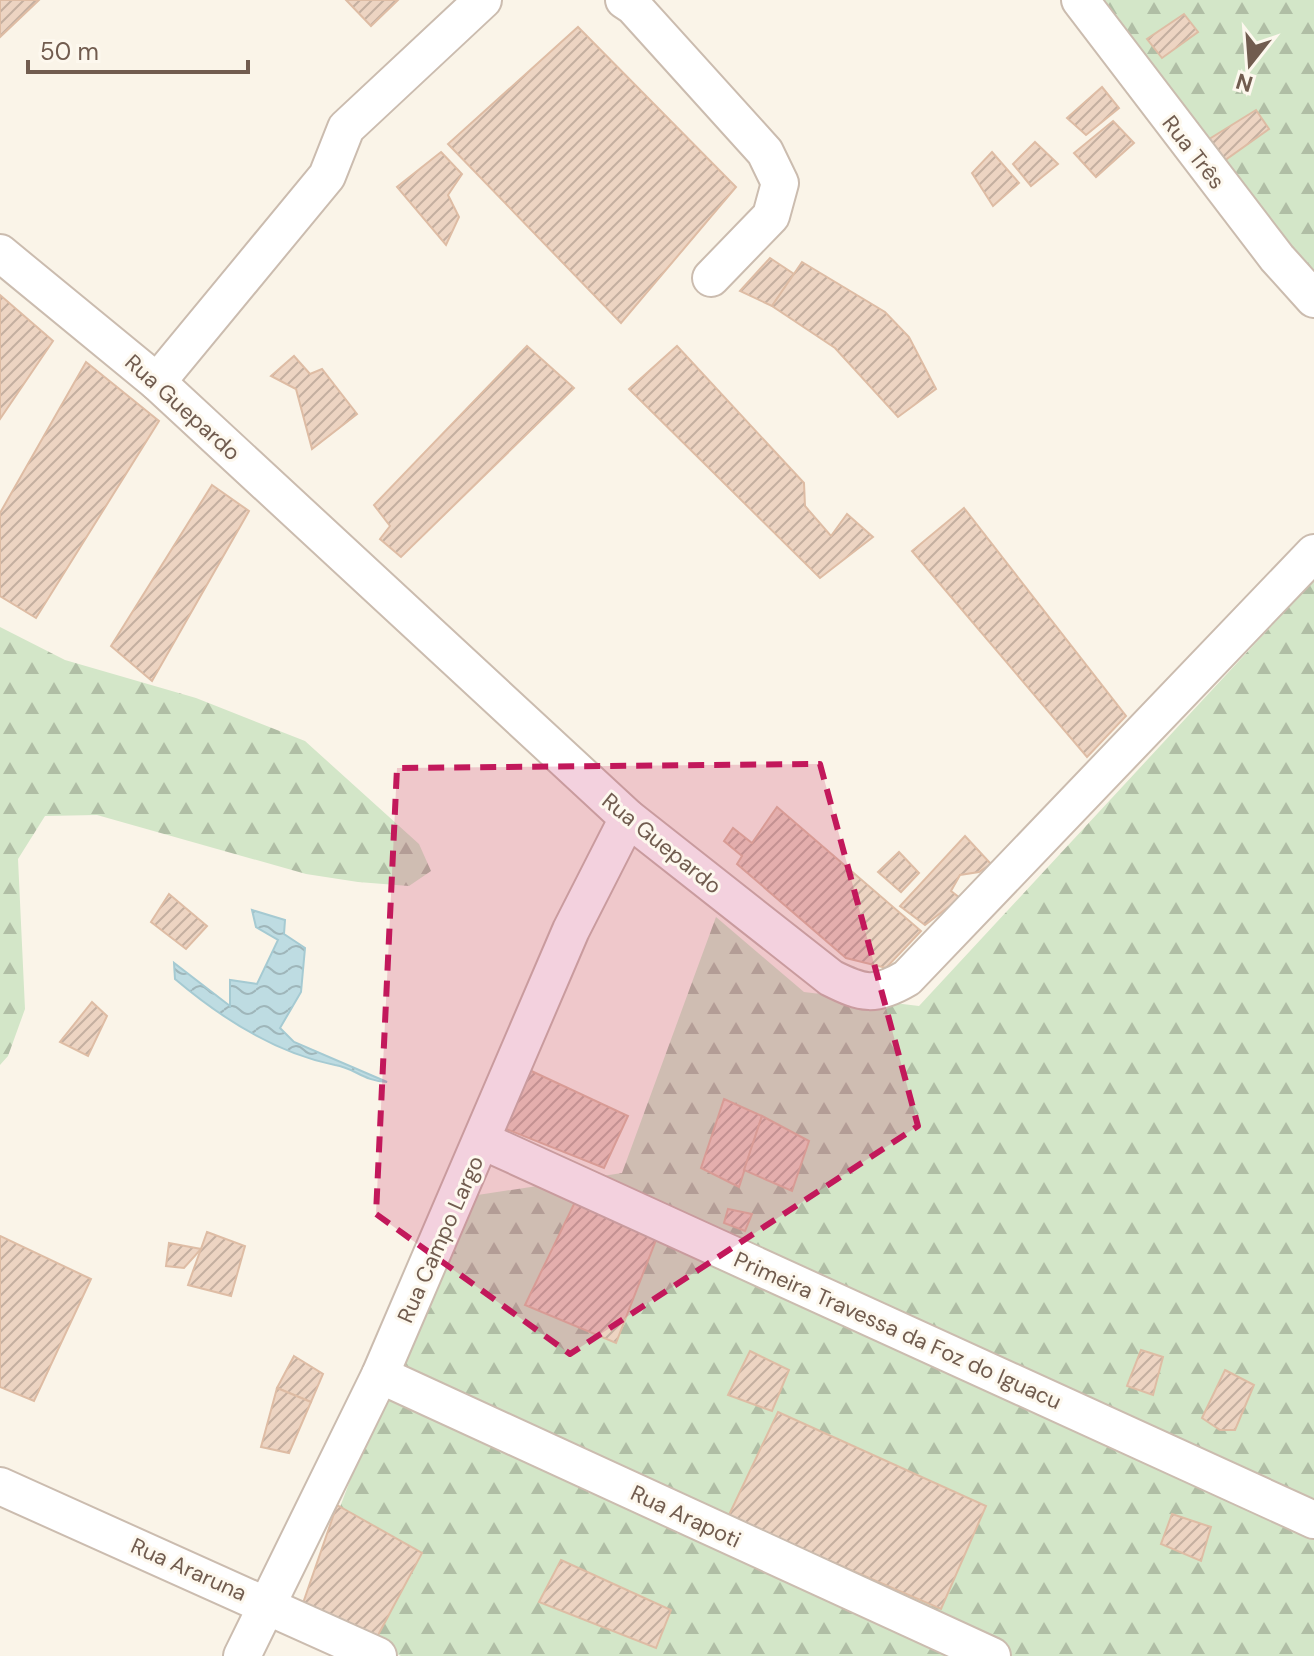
<svg xmlns="http://www.w3.org/2000/svg" width="1314" height="1656" viewBox="0 0 1314 1656" font-family="'DM Sans',sans-serif">
	<defs>
		<pattern id="forest-firs" width="22" height="20" patternUnits="userSpaceOnUse" patternTransform="scale(2)"><rect width="22" height="20" fill="#d3e6c8"/><path d="M5 1l3.5 6h-7zM16 11l3.5 6h-7z" fill="#b0bea5"/></pattern>
		<pattern id="water-waves" width="16" height="10" patternUnits="userSpaceOnUse" patternTransform="scale(2)"><rect width="16" height="10" fill="#bedce2"/><path d="M0 5q4-4 8 0t8 0" fill="none" stroke="#9fb6ba"/></pattern>
		<pattern id="building-hatch" width="6" height="6" patternUnits="userSpaceOnUse" patternTransform="scale(2)"><rect width="6" height="6" fill="#edd4c2"/><path d="M-1 1l2-2M0 6l6-6M5 7l2-2" fill="none" stroke="#c4afa0"/></pattern>
	</defs>
	<rect width="100%" height="100%" fill="#faf4e8"/>
	<g fill="url(#forest-firs)">
		<path d="M1088,0h226v278z"/>
		<path d="M1314,580v1076h-913l-100,-47 157,-411 164,-25 94,-256 88,75 115,14z"/>
		<path d="M0,627l65,33 131,38 109,43 114,103 12,27 -22,15 -51,-4 -52,-8 -209,-59 -52,1 -27,43 7,150 -17,47 -8,9z"/>
	</g>
	<path fill="url(#water-waves)" stroke="#a5cad2" stroke-width="2" d="M252,910l33,10 -1,14 21,14 -4,44 -21,36 14,14 93,40c-24,-1 -32,-14 -52,-17 -60,-12 -114,-47 -160,-86l-1,-16 56,43v-26l27,4 21,-44 -22,-13z"/>
	<g fill="url(#building-hatch)" stroke="#debca4" stroke-width="2">
		<path d="M0,0h39l-39,37z"/>
		<path d="M346,0h52l-27,26z"/>
		<path d="M1184,14l14,18 -36,26 -15,-19z"/>
		<path d="M578,27l158,160 -115,136 -173,-179z"/>
		<path d="M1102,87l17,21 -33,27 -19,-17z"/>
		<path d="M1256,110l13,19 -48,34 -15,-22z"/>
		<path d="M1113,121l21,22 -38,34 -22,-24z"/>
		<path d="M1035,142l23,22 -27,22 -18,-22z"/>
		<path d="M441,152l21,22 -14,21 11,22 -13,28 -49,-58z"/>
		<path d="M992,152l27,31 -26,23 -21,-33z"/>
		<path d="M770,258l24,16 -22,32 -32,-15z"/>
		<path d="M802,262l83,50 24,25 27,52 -38,28 -63,-69 -63,-42z"/>
		<path d="M0,295l53,46 -53,78z"/>
		<path d="M527,346l47,42 -173,169 -21,-18 10,-13 -16,-21z"/>
		<path d="M677,346l127,137 1,23 26,30 16,-22 26,23 -53,41 -191,-189z"/>
		<path d="M294,356l16,18 12,-5 35,45 -45,35 -16,-60 -25,-13z"/>
		<path d="M86,362l73,59 -123,197 -36,-22v-83z"/>
		<path d="M212,485l37,26 -97,170 -41,-35z"/>
		<path d="M964,508l162,208 -39,41 -175,-206z"/>
		<path d="M777,807l144,124 -35,37 -40,-10 -109,-94 5,-8 -18,-15 9,-13 19,15z"/>
		<path d="M965,836l26,28 -12,8 -19,3 -9,16 9,7 -35,27 -25,-19z"/>
		<path d="M899,852l20,21 -18,19 -23,-20z"/>
		<path d="M169,894l38,32 -21,23 -35,-27z"/>
		<path d="M92,1002l15,14 -19,40 -28,-14z"/>
		<path d="M525,1068l103,48 -24,52 -103,-41z"/>
		<path d="M724,1099l38,17 -23,71 -38,-19z"/>
		<path d="M762,1116l47,25 -17,50 -48,-21z"/>
		<path d="M575,1202l81,38 -40,103 -91,-38z"/>
		<path d="M728,1209l24,5 -7,17 -21,-8z"/>
		<path d="M207,1232l38,14 -14,50 -43,-11z"/>
		<path d="M0,1236l91,43 -57,122 -34,-14z"/>
		<path d="M169,1243l32,6 -17,19 -18,-2z"/>
		<path d="M1141,1350l22,7 -10,38 -26,-9z"/>
		<path d="M750,1351l39,19 -17,41 -44,-16z"/>
		<path d="M294,1356l29,18 -12,28 -34,-14z"/>
		<path d="M1225,1370l29,15 -19,45h-15l-18,-12z"/>
		<path d="M277,1388l34,14 -22,51 -28,-6z"/>
		<path d="M778,1412l208,94 -45,103 -213,-92z"/>
		<path d="M337,1505l85,48 -46,86 -75,-30z"/>
		<path d="M1172,1514l39,13 -10,34 -40,-17z"/>
		<path d="M561,1560l110,50 -15,38 -117,-46z"/>
	</g>
	<g fill="none" stroke-linecap="round" stroke-linejoin="round">
		<defs>
			<g id="minor">
				<path d="M624,0l9,6 132,146 15,31 -9,33 -60,62"/>
				<path d="M1080,0l197,258 37,41"/>
				<path d="M0,253l157,129 471,436 203,160c32,16 44,19 76,0l407,-425"/>
				<path d="M157,382l170,-206 19,-48 137,-128"/>
				<path d="M483,1141l831,379"/>
				<path d="M380,1375l612,281"/>
				<path d="M0,1486l378,170"/>
				<path d="M242,1656l138,-281 191,-445 57,-112"/>
			</g>
		</defs>
		<use href="#minor" stroke="#cbbcaf" stroke-width="40"/>
		<use href="#minor" stroke="#fff" stroke-width="36"/>
	</g>
	<path fill="#c2185b" fill-opacity="0.2" stroke="#c2185b" stroke-width="6" stroke-dasharray="16 10" stroke-linejoin="round" d="M820,764l98,362 -348,228 -194,-140 21,-446z"/>
	<g text-anchor="middle" stroke-width="6" stroke-linejoin="round" paint-order="stroke">
		<g font-size="22" fill="#715c4f" stroke="#fdf8ee">
			<text transform="translate(1194 152) rotate(52)" y="8">Rua Três</text>
			<text transform="translate(183 407) rotate(42)" y="8">Rua Guepardo</text>
			<text transform="translate(662 843) rotate(39)" y="8">Rua Guepardo</text>
			<text transform="translate(440 1239) rotate(-66)" y="8">Rua Campo Largo</text>
			<text transform="translate(898 1330) rotate(24)" y="8">Primeira Travessa da Foz do Iguacu</text>
			<text transform="translate(686 1516) rotate(25)" y="8">Rua Arapoti</text>
			<text transform="translate(189 1569) rotate(24)" y="8">Rua Araruna</text>
		</g>
	</g>
	<g transform="translate(1250 64) rotate(197)" stroke="#fdf8ee" stroke-width="6" paint-order="stroke">
	<path d="M0-6L14 30L0 20L-14 30Z" fill="#715c4f"/>
	<text y="-12" font-size="22" font-weight="bold" text-anchor="middle" fill="#715c4f">N</text>
	</g>
	<path d="M28 60v12h220v-12" fill="none" stroke="#715c4f" stroke-width="4"/>
	<text x="40" y="60" font-size="24" fill="#715c4f" stroke="#fdf8ee" stroke-width="6" paint-order="stroke">50 m</text>
</svg>
